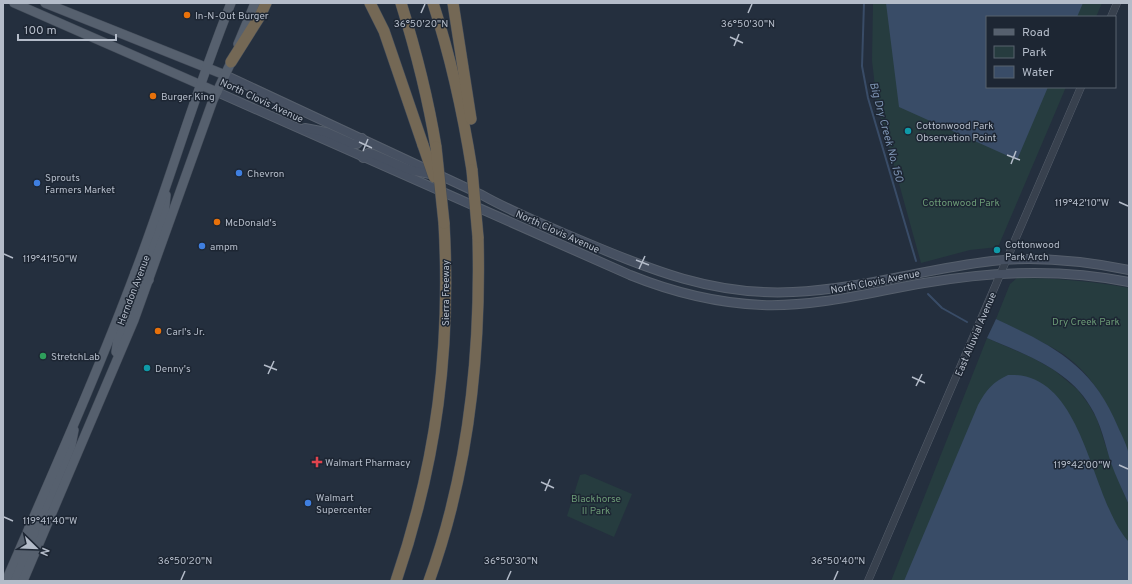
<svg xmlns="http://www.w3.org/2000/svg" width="1132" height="584" viewBox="0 0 1132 584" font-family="Overpass,sans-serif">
	<rect width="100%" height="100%" fill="#242f3e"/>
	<g fill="#263c3f">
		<path d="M873,3h229l-6,14h-109v70h79l-68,160 -28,3 -49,13 -44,-159 -5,-43z"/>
		<path d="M1017,278c38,0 75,3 112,10v167c-15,-38 -31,-77 -66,-101 -21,-13 -45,-23 -67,-35l14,-35z"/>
		<path d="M987,338l46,20 21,12 24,20 11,15 8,14 15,46 17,40v76h-238z"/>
		<path d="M585,474l47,20 -18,43 -47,-21 13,-41z"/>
	</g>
	<g fill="#394c67">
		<path d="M886,3h197l-6,14h-90v70h61l-31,73 -118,-53z"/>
		<path d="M996,319c56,26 97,46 122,108 4,9 10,20 11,29 2,16 0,33 0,49 -6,-14 -13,-28 -18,-42 -6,-19 -10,-40 -21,-57 -22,-37 -66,-52 -103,-68z"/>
		<path d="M1008,375c78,-4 81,124 121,167v39h-225l74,-176c8,-15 15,-23 30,-30z"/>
	</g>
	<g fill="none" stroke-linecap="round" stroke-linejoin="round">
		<g stroke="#394c67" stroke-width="2">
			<path d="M864,3l-2,63 6,32 48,163"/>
			<path d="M928,294l14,14 25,14"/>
		</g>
		<defs>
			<g id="tertiary">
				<path d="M1111,17l6,-14"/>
				<path d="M868,581l213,-494"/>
			</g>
			<g id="secondary">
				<path d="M225,75l257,120c32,18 65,31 98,45 71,30 134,56 213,52 67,-3 132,-23 199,-31 46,-5 92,0 137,9"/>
				<path d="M217,92l413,183c42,17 86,28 132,30 55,2 109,-13 162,-22 69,-12 136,-15 205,-1"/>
				<path d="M305,128l21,4 27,12h4l5,-6"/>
				<path d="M363,158l5,-5 5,1 37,16 20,4"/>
			</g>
			<g id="primary">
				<path d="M14,3l203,89"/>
				<path d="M45,3l180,72"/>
				<path d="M238,44l17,-41"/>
				<path d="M149,280l-3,-7 1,-8 17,-49 2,-21"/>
				<path d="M116,352l2,-15 22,-54 -5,-10"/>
				<path d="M41,538l-3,-8 1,-8 32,-76 3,-16"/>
				<path d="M6,581c44,-102 90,-204 129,-308 34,-89 60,-181 96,-270"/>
				<path d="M15,581l18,-44 1,-5 -5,-4"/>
				<path d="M23,581l111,-261 79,-220 21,-44"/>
			</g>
			<g id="motorway">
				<path d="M370,3l14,28 39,114"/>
				<path d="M401,3c15,48 27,95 35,144"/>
				<path d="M433,3c18,55 30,110 39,167"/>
				<path d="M453,3l18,116"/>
				<path d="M231,62l29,-46 6,-13"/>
				<path d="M396,581c41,-120 55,-232 48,-358"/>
				<path d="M429,581c40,-110 52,-228 49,-344"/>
			</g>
		</defs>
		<use href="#tertiary" stroke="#565f6c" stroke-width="8"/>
		<use href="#secondary" stroke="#565f6c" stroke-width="10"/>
		<use href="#primary" stroke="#414a57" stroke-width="10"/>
		<use href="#motorway" stroke="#434c59" stroke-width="12"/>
		<use href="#tertiary" stroke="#38414e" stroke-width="7"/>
		<use href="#secondary" stroke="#465061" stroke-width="8"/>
		<use href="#primary" stroke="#56606e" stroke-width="9"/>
		<use href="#motorway" stroke="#746855" stroke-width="11"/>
		<defs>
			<g id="motorway-bridge">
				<path d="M423,145l11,32"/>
				<path d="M436,147l8,76"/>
				<path d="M472,170l6,67"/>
			</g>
		</defs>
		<use href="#motorway-bridge" stroke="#434c59" stroke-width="12" stroke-linecap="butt"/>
		<use href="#motorway-bridge" stroke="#746855" stroke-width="11"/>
	</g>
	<path fill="none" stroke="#b4bcc9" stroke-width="1.5" d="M421,13l4,-9M748,13l4,-9M730,37l13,6M734,46l5,-12M359,142l13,6M363,151l5,-12M1007,155l13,5M1011,164l5,-13M1119,202l9,4M4,254l9,4M636,260l13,5M639,269l6,-13M264,365l13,5M268,374l6,-13M912,377l13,6M916,386l6,-12M1119,465l9,4M541,482l13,6M545,491l5,-12M4,517l9,4M181,580l4,-9M507,580l4,-9M834,580l4,-9"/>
	<g fill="#e8710a" stroke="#1d2633" stroke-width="1.5">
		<circle cx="187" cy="15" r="4"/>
		<circle cx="153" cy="96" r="4"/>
		<circle cx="217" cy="222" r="4"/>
		<circle cx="158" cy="331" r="4"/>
	</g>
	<g fill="#0f9aa8" stroke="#1d2633" stroke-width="1.5">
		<circle cx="908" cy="131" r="4"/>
		<circle cx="997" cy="250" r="4"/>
		<circle cx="147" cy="368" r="4"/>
	</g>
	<g fill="#3f7fe0" stroke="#1d2633" stroke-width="1.5">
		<circle cx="239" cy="173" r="4"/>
		<circle cx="37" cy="183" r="4"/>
		<circle cx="202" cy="246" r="4"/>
		<circle cx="308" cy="503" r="4"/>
	</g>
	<circle fill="#2e9e5b" stroke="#1d2633" stroke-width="1.5" cx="43" cy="356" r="4"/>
	<path fill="#e0444e" stroke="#1d2633" stroke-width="1.5" d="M315 456h4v4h4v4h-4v4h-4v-4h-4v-4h4z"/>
	<g text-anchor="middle" stroke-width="3" stroke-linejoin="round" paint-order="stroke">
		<g font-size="10" fill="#b4bcc9" stroke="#1d2633" text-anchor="start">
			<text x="195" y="19">In-N-Out Burger</text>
			<text x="161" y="100">Burger King</text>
			<text x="916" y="129">Cottonwood Park<tspan x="916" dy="12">Observation Point</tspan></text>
			<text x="247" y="177">Chevron</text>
			<text x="45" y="181">Sprouts<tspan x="45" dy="12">Farmers Market</tspan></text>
			<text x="225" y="226">McDonald's</text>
			<text x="1005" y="248">Cottonwood<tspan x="1005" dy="12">Park Arch</tspan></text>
			<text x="210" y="250">ampm</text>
			<text x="166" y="335">Carl's Jr.</text>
			<text x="51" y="360">StretchLab</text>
			<text x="155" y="372">Denny's</text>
			<text x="325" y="466">Walmart Pharmacy</text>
			<text x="316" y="501">Walmart<tspan x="316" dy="12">Supercenter</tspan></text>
		</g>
		<g font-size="10" fill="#b4bcc9" stroke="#1d2633">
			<text transform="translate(262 100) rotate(25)" y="4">North Clovis Avenue</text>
			<text transform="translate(558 231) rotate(24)" y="4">North Clovis Avenue</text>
			<text transform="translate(875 281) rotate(-11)" y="4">North Clovis Avenue</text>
			<text transform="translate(133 290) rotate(-69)" y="4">Herndon Avenue</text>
			<text transform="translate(445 293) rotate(-90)" y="4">Sierra Freeway</text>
			<text transform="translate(975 334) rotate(-67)" y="4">East Alluvial Avenue</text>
		</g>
		<g font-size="10" fill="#6b9a76" stroke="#1d2633">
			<text x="961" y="206">Cottonwood Park</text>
			<text x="1086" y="325">Dry Creek Park</text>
			<text x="596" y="502">Blackhorse<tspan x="596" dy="12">II Park</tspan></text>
		</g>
		<g font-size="11" font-style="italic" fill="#7c92b1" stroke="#1d2633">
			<text transform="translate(887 132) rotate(75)" y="4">Big Dry Creek No. 150</text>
		</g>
	</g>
	<g font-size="10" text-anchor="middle" fill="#b4bcc9" stroke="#1d2633" stroke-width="3" stroke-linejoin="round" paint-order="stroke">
		<text x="421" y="27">36°50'20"N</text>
		<text x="748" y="27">36°50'30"N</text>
		<text x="1082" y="206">119°42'10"W</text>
		<text x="50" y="262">119°41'50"W</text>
		<text x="1082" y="468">119°42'00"W</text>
		<text x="50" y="524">119°41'40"W</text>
		<text x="185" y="564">36°50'20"N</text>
		<text x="511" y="564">36°50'30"N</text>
		<text x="838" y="564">36°50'40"N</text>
	</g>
	<rect width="1132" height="584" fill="none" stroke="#b4bcc9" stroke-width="8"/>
	<rect x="986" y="16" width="130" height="72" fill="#1d2633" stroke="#59626f"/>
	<rect x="994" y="29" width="20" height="6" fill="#56606e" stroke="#59626f"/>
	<text x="1022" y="36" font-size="12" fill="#b4bcc9">Road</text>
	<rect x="994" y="46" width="20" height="12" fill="#263c3f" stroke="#59626f"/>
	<text x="1022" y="56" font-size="12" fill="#b4bcc9">Park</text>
	<rect x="994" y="66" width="20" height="12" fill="#394c67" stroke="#59626f"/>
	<text x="1022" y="76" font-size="12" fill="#b4bcc9">Water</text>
	<g transform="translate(36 548) rotate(113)" stroke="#1d2633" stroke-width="3" paint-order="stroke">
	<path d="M0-3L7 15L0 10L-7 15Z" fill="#b4bcc9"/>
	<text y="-6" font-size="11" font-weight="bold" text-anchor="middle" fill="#b4bcc9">N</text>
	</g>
	<path d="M18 34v6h98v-6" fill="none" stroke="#b4bcc9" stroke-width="2"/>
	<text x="24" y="34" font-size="12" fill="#b4bcc9" stroke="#1d2633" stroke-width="3" paint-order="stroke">100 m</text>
</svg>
